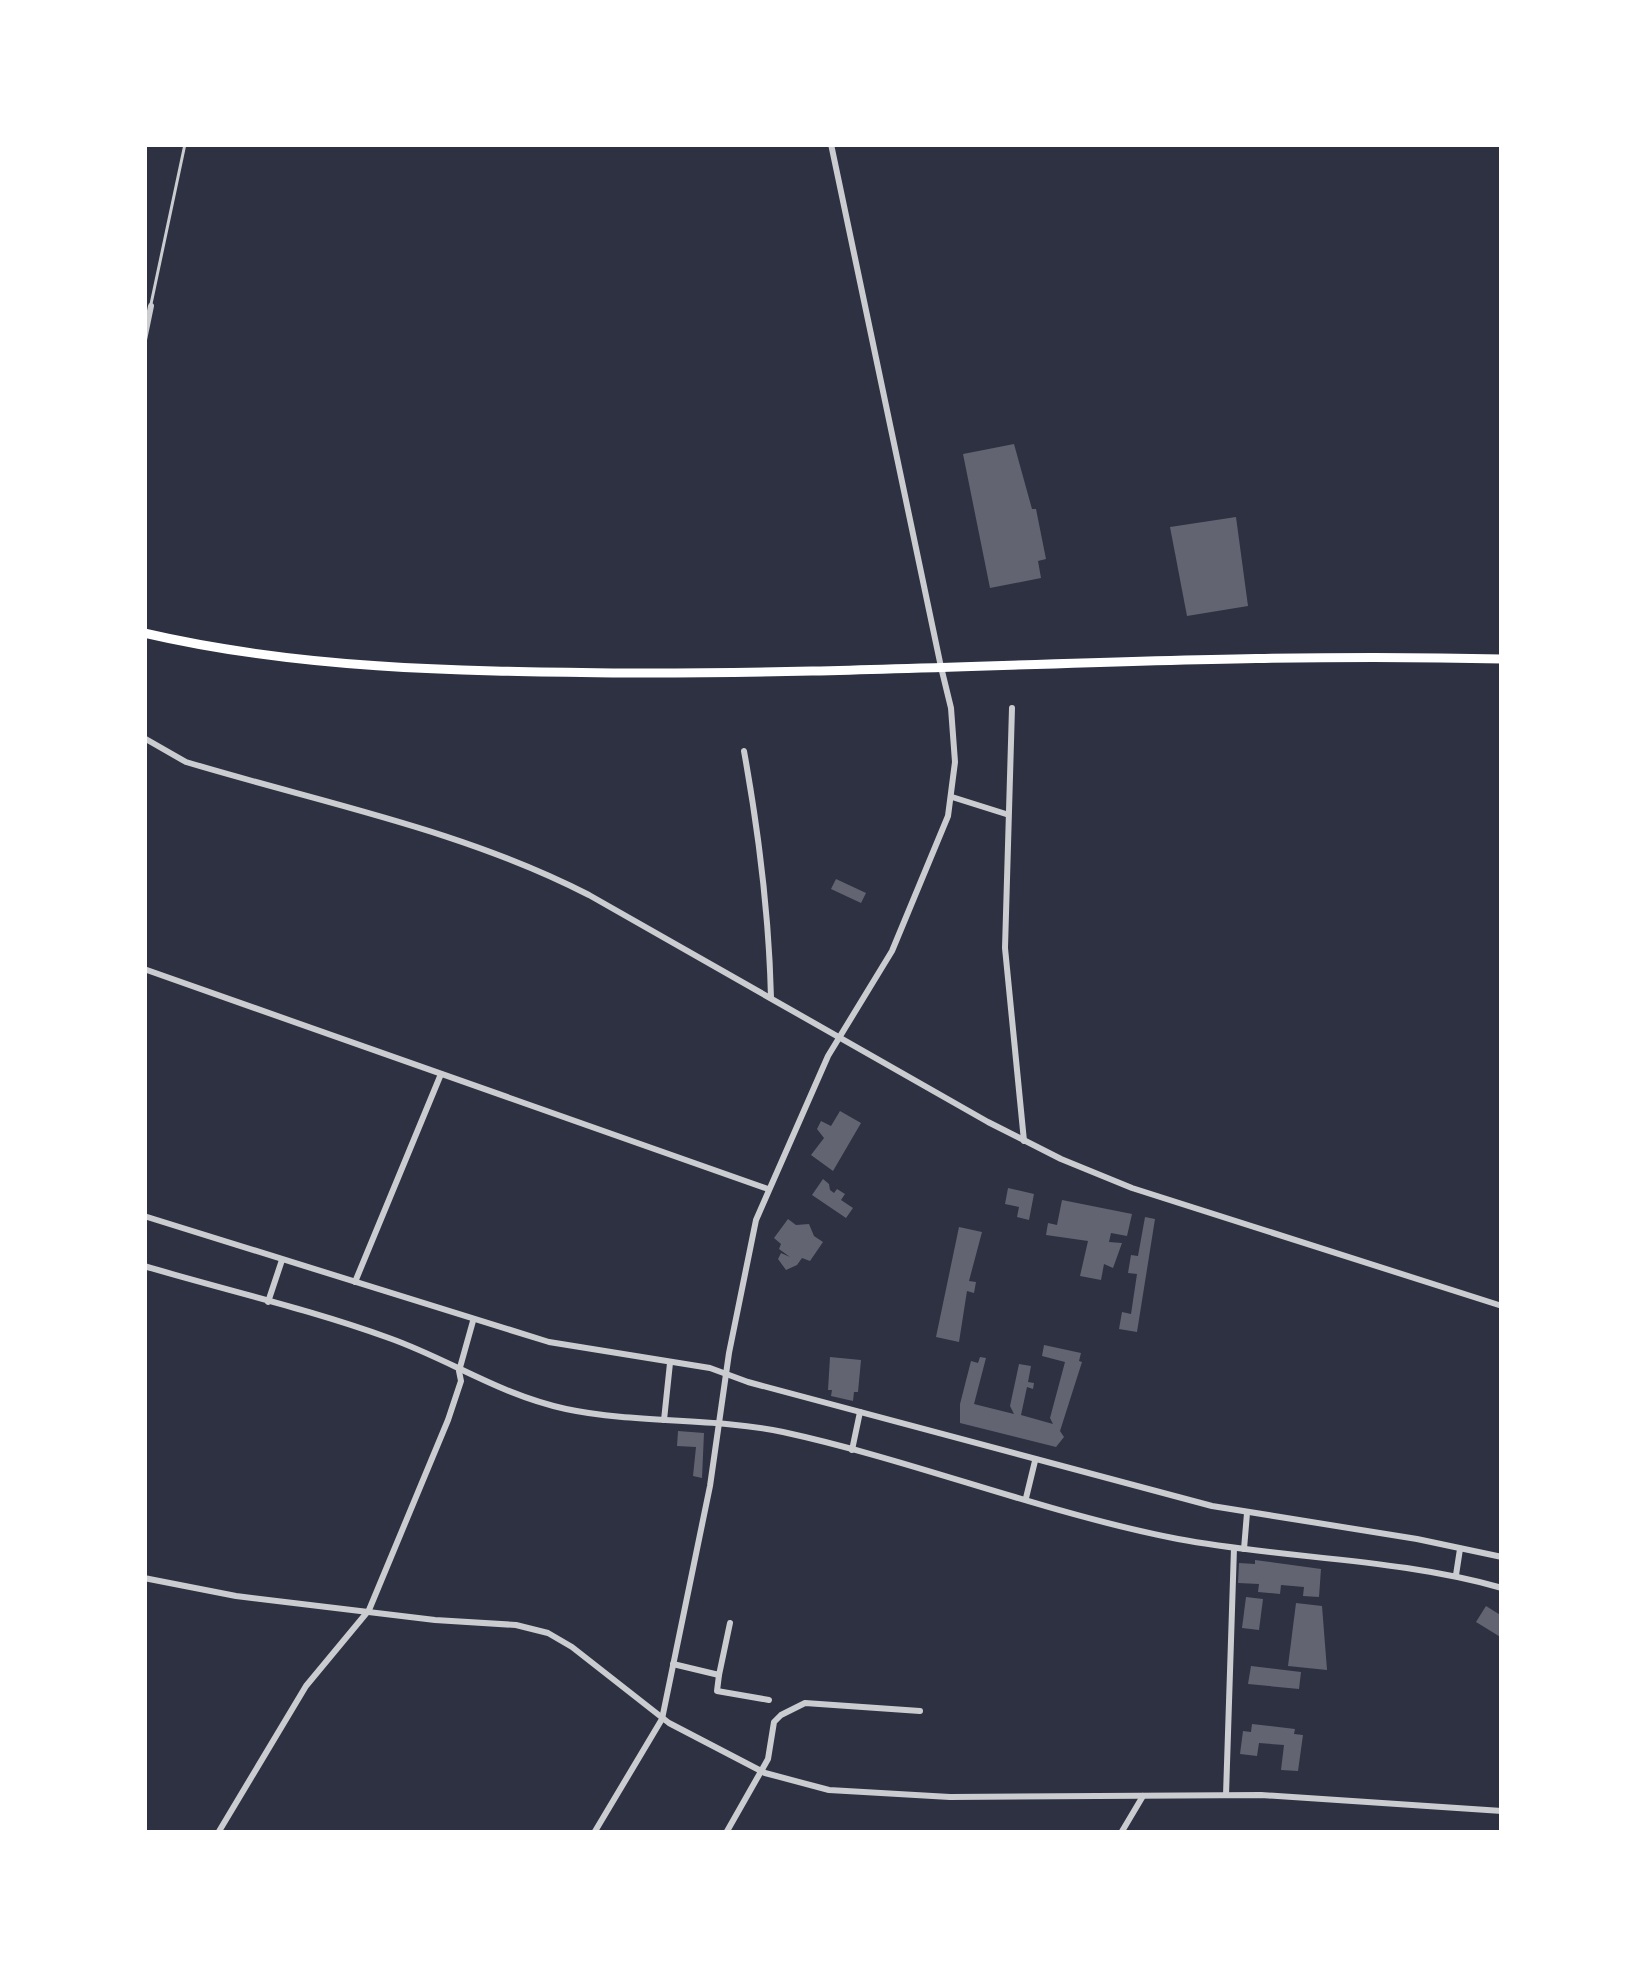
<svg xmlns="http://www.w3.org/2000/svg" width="1646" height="1977" viewBox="0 0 1646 1977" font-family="Montserrat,sans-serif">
	<rect width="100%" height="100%" fill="#2d3142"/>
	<g fill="#626471">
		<path d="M1014,444l18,65h4l10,50 -8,2 3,17 -51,10 -27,-134z"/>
		<path d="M1236,517l12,89 -61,10 -17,-89z"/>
		<path d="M836,879l30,14 -5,10 -30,-14z"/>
		<path d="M840,1111l21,12 -28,48 -22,-16 13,-17 -7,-9 4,-8 10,5z"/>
		<path d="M823,1179l6,5 1,6 4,3 3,-4 8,5 -4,6 12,8 -7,10 -34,-23z"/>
		<path d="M1008,1188l26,6 -5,26 -12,-3 2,-10 -14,-3z"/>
		<path d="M1062,1200l70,14 -5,22 -16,-3 -2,9 13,1 -9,25 -9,-4 -3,16 -21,-4 8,-35 -42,-6 2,-12 9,2z"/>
		<path d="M1145,1217l10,2 -18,113 -18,-3 3,-17 9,2 6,-40 -9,-1 3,-18 7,1z"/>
		<path d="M788,1219l8,6 13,-1 5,12 9,6 -13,19 -8,-3 -5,7 -11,5 -8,-11 3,-6 9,4 -11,-8 2,-5 -7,-6z"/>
		<path d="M959,1227l23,5 -13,49 7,1 -2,11 -7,-2 -8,51 -23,-5z"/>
		<path d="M1044,1345l37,8 -2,8 3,1 -22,69 4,6 -8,10 -96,-24v-19l11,-43 7,2 2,-6 6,1 -12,46 40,10 -4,-8 9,-42 12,2 -3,16 6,1 -1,6 -6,-2 -6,28 32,9 -3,-6 15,-56 -23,-6z"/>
		<path d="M830,1357l31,3 -3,32h-4l-1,9 -22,-5 1,-6h-4z"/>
		<path d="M678,1431l26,2 -2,45 -9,-2 3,-29 -19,-1z"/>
		<path d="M1255,1560l66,9 -2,28 -16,-1 1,-9 -23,-2 -1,9 -22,-2 1,-8 -21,-1 1,-20 16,1z"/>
		<path d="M1246,1597l17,2 -4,31 -17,-2z"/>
		<path d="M1296,1603l26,3 5,64 -39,-4z"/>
		<path d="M1486,1606l16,10v22l-26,-16z"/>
		<path d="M1251,1666l50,6 -2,17 -51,-5z"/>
		<path d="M1252,1724l43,5 -1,5 9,1 -5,36 -17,-1 3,-25 -25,-2 -2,13 -17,-2 3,-23 8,1z"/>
	</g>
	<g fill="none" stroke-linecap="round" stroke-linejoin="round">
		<path stroke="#caccd0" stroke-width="3" d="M151,304l34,-160"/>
		<g stroke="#caccd0" stroke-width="6">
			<path d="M831,144l110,523"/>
			<path d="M144,340l7,-34"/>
			<path d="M1012,708l-7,240 19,193"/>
			<path d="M144,738l42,24c136,41 277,68 403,133l399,227 73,37 71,29 370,118"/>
			<path d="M744,751c15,83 25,163 27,247"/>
			<path d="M952,797l54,17"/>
			<path d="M144,969l624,220"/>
			<path d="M144,1216l405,126 161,26 38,14 464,124 205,33 85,18"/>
			<path d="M144,1266c81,24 165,43 245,72 62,22 109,56 177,71 71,15 145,8 217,23 133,29 261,81 395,107 107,20 219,19 324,49"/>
			<path d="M355,1282l86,-208"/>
			<path d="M268,1302l14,-42"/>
			<path d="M664,1420l6,-57"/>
			<path d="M852,1450l8,-38"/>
			<path d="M1026,1498l9,-37"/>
			<path d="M1244,1549l3,-36"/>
			<path d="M1456,1575l4,-26"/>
			<path d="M144,1578l92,18 199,24 81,5 32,8 24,14 97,76 96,50 64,17 121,7 311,-2 241,16"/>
			<path d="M673,1664l46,11 11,-52"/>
			<path d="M719,1675l-2,16 52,9"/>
			<path d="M1226,1795l8,-247"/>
			<path d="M218,1833l88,-147 63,-76 79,-190 13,-39 -2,-10 14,-50"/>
			<path d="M726,1833l42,-74 6,-37 7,-7 24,-12 115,8"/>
			<path d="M1121,1833l22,-37"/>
		</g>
		<path stroke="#caccd0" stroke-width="6" d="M594,1833l68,-114 48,-233 19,-133 27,-133 72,-164 64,-105 56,-135 7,-54 -4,-54 -10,-41"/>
		<path stroke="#fff" stroke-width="9" d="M144,633c155,36 310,38 469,40 296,2 592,-22 889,-14"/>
	</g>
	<rect width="1646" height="1977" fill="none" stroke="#ffffff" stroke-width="294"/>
</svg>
